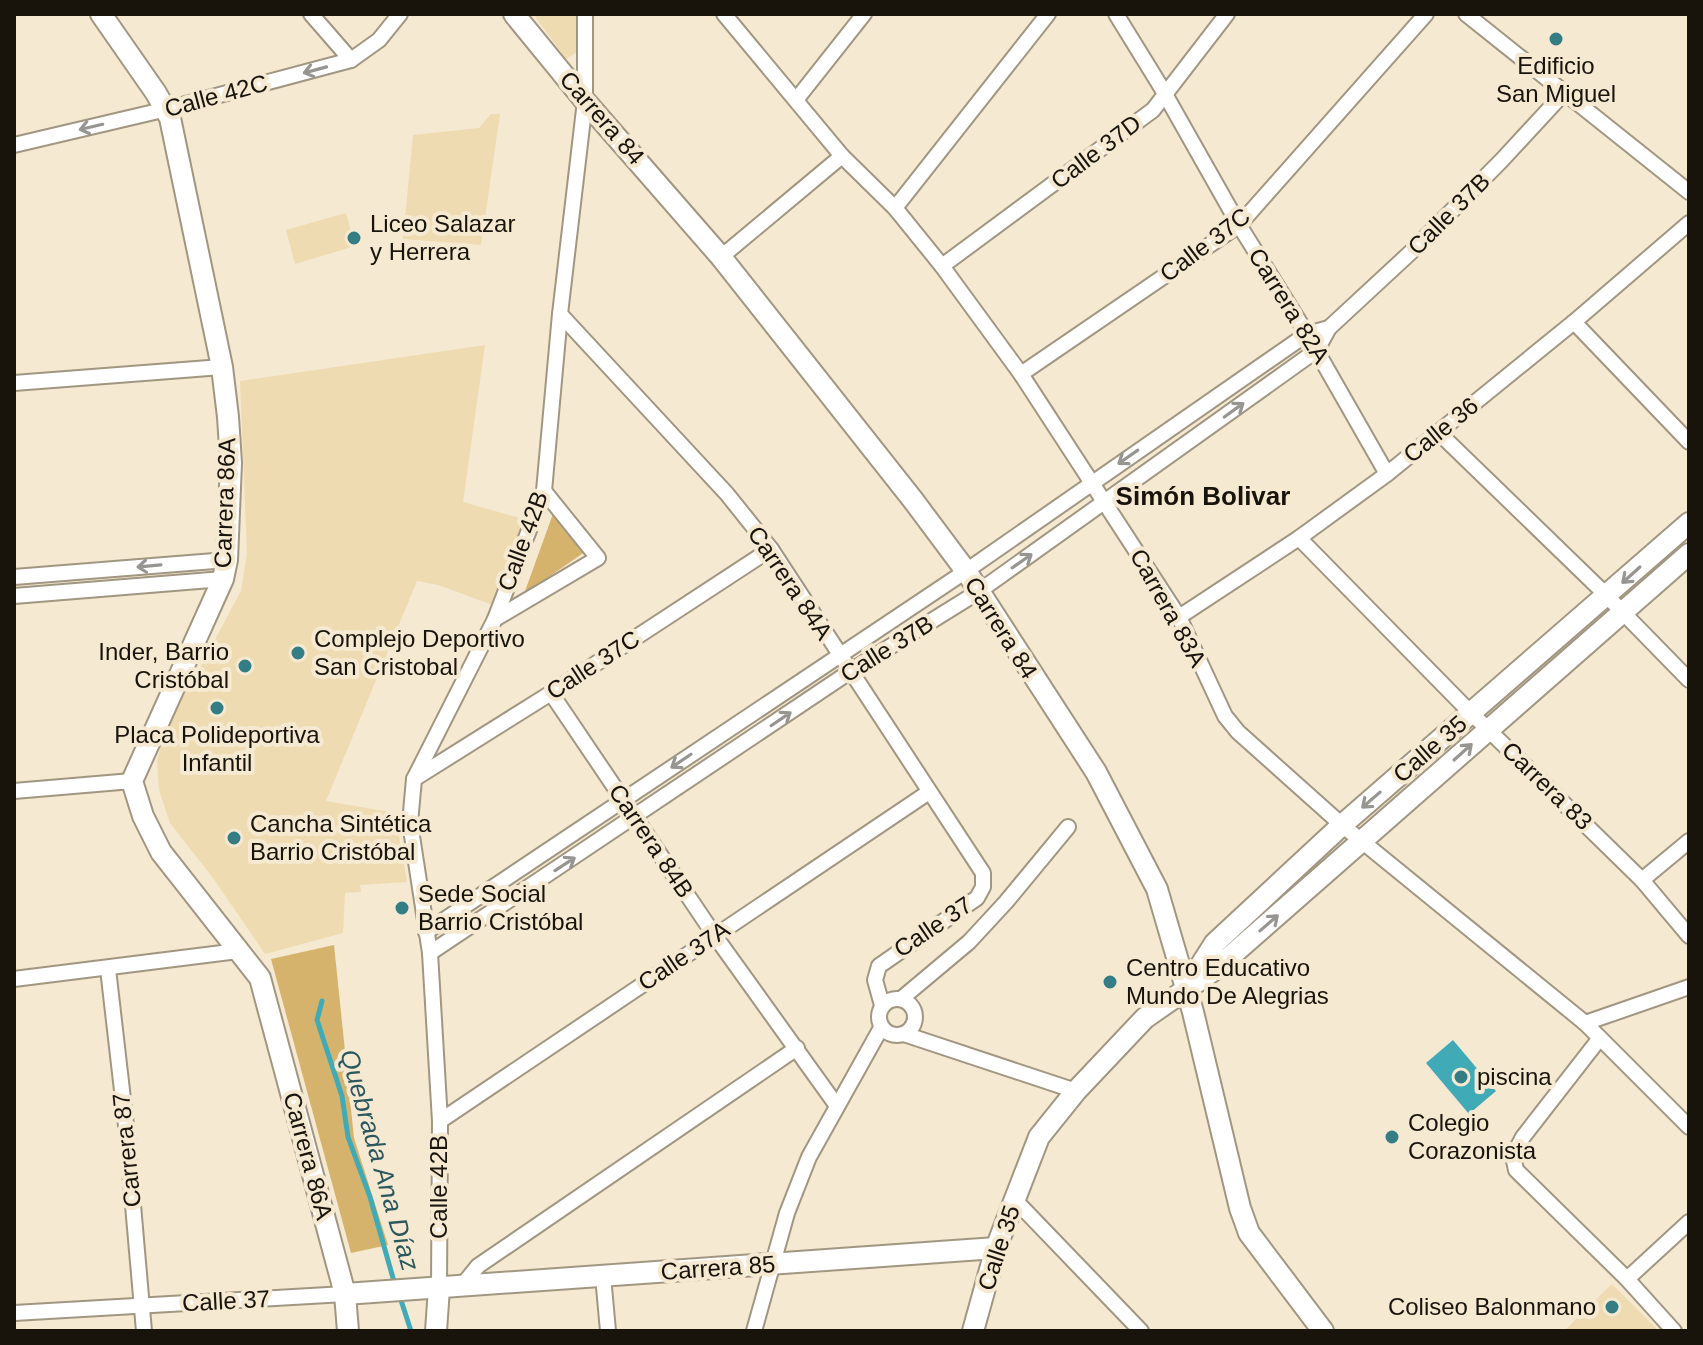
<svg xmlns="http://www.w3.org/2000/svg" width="1703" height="1345" viewBox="0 0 1703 1345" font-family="Arial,sans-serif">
	<rect width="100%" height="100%" fill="#f5e9d2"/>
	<g fill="#efdbb1">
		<path d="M533,14h46l-2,38 -11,7z"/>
		<path d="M491,114h9l-19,131 -78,-6 10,-104 66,-7z"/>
		<path d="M346,213l9,33 -60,18 -9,-34z"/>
		<path d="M485,345l-22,157 64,18 -34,85 -55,-20 -21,-4 -91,220 69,12 12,69 -47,3 1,7 -16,1 -2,40 -78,21 -52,-76 -43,-55 -11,-33 -2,-28 7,-32 9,-19 22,-34 46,-86 6,-38 -7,-172z"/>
		<path d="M1612,1284l47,47h-95z"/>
	</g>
	<g fill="#d5b36d">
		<path d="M554,511l35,38 -65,45z"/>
		<path d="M334,945l20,193 34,107 -37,8 -80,-294z"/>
	</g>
	<path fill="#40abb6" d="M1453,1040l43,51 -27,23 -43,-51z"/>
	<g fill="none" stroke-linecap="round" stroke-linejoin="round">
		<g stroke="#40abb6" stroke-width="5">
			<path d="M322,1001l-5,19 25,76 6,41 22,60 25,88"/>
			<path d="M399,1294l12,37"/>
		</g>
		<defs>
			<g id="street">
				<path d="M311,14l40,46"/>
				<path d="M724,14l118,142 53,52 47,58 79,108 158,243 46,99 13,16 104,93 243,198 104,104"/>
				<path d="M1116,14l45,73 78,138 68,109 80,140"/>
				<path d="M1466,14l223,178"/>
				<path d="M796,100l68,-86"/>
				<path d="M14,145l153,-36 184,-49 28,-20 21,-26"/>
				<path d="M895,208l153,-194"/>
				<path d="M721,257l121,-101"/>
				<path d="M942,266l211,-156 74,-96"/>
				<path d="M560,314l167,180 44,55 212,324v14l-6,11 -98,68 -4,14 7,25"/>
				<path d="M1574,322l115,120"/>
				<path d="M1021,374l218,-149 187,-211"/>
				<path d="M14,383l208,-16"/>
				<path d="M1438,432l162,157 89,91"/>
				<path d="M1299,538l165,168 178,174 47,56"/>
				<path d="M14,577l213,-17"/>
				<path d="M14,596l209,-17"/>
				<path d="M1179,617l120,-79 88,-64 187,-152 115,-99"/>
				<path d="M495,619l103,-61 -54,-67"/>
				<path d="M551,693l164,243 122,170"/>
				<path d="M414,779l137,-86 220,-144"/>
				<path d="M14,791l118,-10"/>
				<path d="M1642,880l47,-39"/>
				<path d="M426,932l540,-361 341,-237 22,-6"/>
				<path d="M430,953l421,-282 127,-79 339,-242 12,-22 82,-76 91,-92 61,-66"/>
				<path d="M108,969l18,156 18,206"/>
				<path d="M14,979l224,-28"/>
				<circle cx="897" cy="1017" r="18"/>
				<path d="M901,999l68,-57 37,-40 62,-75"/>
				<path d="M1585,1023l104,-36"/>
				<path d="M904,1034l172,57"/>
				<path d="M1600,1038l-77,99 -10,19 3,14 111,109 47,52"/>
				<path d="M440,1121l489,-329"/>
				<path d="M1014,1199l127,132"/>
				<path d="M603,1276l5,55"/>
				<path d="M1627,1279l62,-57"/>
				<path d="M461,1287l17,-21 319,-218"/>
				<path d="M439,1288l1,-167 -10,-168 -20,-130 4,-44 81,-160 49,-128 16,-177 25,-213v-87"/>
				<path d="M14,1313l331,-19"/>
				<path d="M754,1331l33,-118 22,-56 72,-129"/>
			</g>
			<g id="secondary">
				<path d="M101,14l55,79 14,25 52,249 6,50 3,46 -4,97 -4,19 -91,202 11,35 18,36 99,126 85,316 3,37"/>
				<path d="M514,14l71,87 136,156 192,243 53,71 130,201 61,117 36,123 47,196 9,25 74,98"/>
				<path d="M1190,982l25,-39 127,-118 347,-302"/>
				<path d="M345,1294l651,-46"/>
				<path d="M436,1331l3,-43"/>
				<path d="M973,1331l23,-83 43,-111 37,-46 69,-73 72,-50 472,-414"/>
			</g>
		</defs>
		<use href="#street" stroke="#a19681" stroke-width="18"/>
		<use href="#secondary" stroke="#a19681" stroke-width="24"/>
		<use href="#street" stroke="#fff" stroke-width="14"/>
		<use href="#secondary" stroke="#fff" stroke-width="20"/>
	</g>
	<defs><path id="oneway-shaft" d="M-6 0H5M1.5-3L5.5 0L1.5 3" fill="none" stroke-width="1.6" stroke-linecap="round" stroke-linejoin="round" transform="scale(2)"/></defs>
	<g stroke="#979592">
		<use href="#oneway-shaft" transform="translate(315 70) rotate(165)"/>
		<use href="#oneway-shaft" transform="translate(91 127) rotate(167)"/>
		<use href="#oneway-shaft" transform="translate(1234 410) rotate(-36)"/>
		<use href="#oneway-shaft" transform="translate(1128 457) rotate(145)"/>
		<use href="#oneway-shaft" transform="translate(1022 561) rotate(-35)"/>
		<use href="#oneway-shaft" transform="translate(149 566) rotate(175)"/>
		<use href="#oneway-shaft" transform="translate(1631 575) rotate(138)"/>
		<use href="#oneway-shaft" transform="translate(781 719) rotate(-34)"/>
		<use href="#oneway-shaft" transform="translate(1463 752) rotate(-42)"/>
		<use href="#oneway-shaft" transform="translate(681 761) rotate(146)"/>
		<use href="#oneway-shaft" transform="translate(1371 800) rotate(139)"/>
		<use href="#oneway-shaft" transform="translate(565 864) rotate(-33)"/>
		<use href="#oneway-shaft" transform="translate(1269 923) rotate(-41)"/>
	</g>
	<g fill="#357d85" stroke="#f5e9d2" stroke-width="3">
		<circle cx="1556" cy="39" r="8"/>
		<circle cx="354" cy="238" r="8"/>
		<circle cx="298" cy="653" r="8"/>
		<circle cx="245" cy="666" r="8"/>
		<circle cx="217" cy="708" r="8"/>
		<circle cx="234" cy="838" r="8"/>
		<circle cx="402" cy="908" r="8"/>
		<circle cx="1110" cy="982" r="8"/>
		<circle cx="1461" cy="1077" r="8"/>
		<circle cx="1392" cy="1137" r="8"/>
		<circle cx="1612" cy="1307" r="8"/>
	</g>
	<g text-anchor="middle" stroke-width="8" stroke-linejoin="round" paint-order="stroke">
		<g font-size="24" fill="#18140c" stroke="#f5e9d2" text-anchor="start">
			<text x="1556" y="74" text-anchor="middle">Edificio<tspan x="1556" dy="28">San Miguel</tspan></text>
			<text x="370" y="232">Liceo Salazar<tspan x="370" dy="28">y Herrera</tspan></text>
			<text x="314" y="647">Complejo Deportivo<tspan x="314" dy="28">San Cristobal</tspan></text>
			<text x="229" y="660" text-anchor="end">Inder, Barrio<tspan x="229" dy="28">Cristóbal</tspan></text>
			<text x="217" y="743" text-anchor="middle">Placa Polideportiva<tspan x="217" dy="28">Infantil</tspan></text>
			<text x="250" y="832">Cancha Sintética<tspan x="250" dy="28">Barrio Cristóbal</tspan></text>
			<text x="418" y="902">Sede Social<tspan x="418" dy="28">Barrio Cristóbal</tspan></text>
			<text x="1126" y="976">Centro Educativo<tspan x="1126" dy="28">Mundo De Alegrias</tspan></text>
			<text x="1477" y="1085">piscina</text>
			<text x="1408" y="1131">Colegio<tspan x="1408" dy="28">Corazonista</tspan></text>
			<text x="1596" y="1315" text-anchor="end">Coliseo Balonmano</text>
		</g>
		<g font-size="24" fill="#18140c" stroke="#f5e9d2">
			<text transform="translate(216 96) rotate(-15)" y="8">Calle 42C</text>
			<text transform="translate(602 118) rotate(49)" y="8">Carrera 84</text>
			<text transform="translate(1096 152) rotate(-37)" y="8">Calle 37D</text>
			<text transform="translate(1449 214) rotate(-45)" y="8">Calle 37B</text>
			<text transform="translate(1205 245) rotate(-37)" y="8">Calle 37C</text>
			<text transform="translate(1289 306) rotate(58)" y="8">Carrera 82A</text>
			<text transform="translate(1441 430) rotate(-39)" y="8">Calle 36</text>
			<text transform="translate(225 503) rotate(-88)" y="8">Carrera 86A</text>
			<text transform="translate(523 541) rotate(-70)" y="8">Calle 42B</text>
			<text transform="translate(790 583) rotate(56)" y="8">Carrera 84A</text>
			<text transform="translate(1168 608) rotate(61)" y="8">Carrera 83A</text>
			<text transform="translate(1001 628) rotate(58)" y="8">Carrera 84</text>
			<text transform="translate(887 649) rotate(-32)" y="8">Calle 37B</text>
			<text transform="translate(593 665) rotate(-33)" y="8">Calle 37C</text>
			<text transform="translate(1430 749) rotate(-41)" y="8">Calle 35</text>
			<text transform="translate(1547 786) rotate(44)" y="8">Carrera 83</text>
			<text transform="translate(651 841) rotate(56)" y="8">Carrera 84B</text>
			<text transform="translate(933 927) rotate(-34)" y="8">Calle 37</text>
			<text transform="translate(684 956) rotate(-34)" y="8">Calle 37A</text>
			<text transform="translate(127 1150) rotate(-96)" y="8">Carrera 87</text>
			<text transform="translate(308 1156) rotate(75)" y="8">Carrera 86A</text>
			<text transform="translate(439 1187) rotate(-90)" y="8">Calle 42B</text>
			<text transform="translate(999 1248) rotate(-72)" y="8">Calle 35</text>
			<text transform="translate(718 1268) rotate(-4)" y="8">Carrera 85</text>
			<text transform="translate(226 1301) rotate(-3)" y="8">Calle 37</text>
		</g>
		<g font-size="26" font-weight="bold" fill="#18140c" stroke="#f5e9d2">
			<text x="1203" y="505">Simón Bolivar</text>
		</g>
		<g font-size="26" font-style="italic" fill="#2a585d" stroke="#f5e9d2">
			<text transform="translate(380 1160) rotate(74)" y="9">Quebrada Ana Díaz</text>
		</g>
	</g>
	<rect width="1703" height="1345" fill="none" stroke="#18140c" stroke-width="32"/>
</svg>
